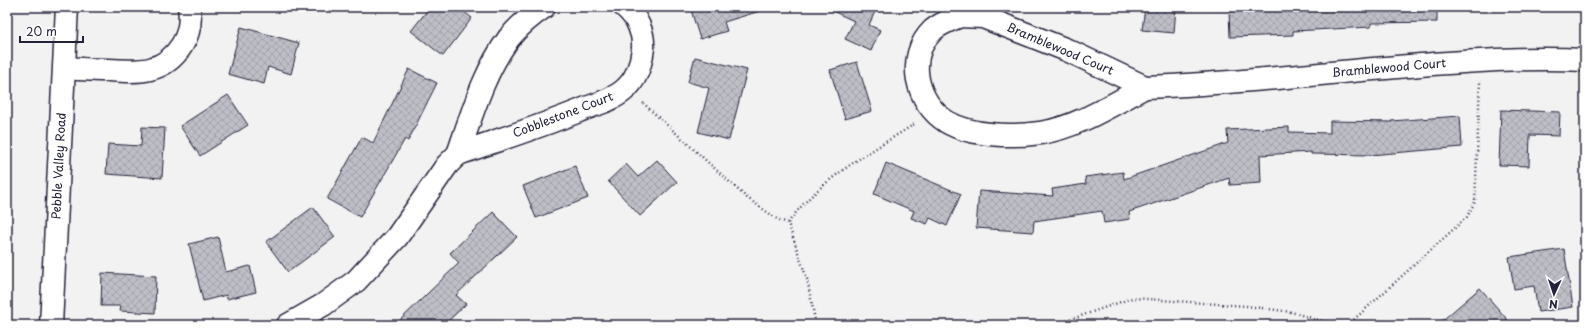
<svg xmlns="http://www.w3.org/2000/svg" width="1592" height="332" viewBox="0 0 1592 332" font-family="'Playpen Sans',sans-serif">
	<defs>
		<pattern id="building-cross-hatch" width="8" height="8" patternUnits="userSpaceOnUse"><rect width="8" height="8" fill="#bebec6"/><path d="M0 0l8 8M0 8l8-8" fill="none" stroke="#a3a3ab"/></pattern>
	</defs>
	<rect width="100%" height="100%" fill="#f2f2f3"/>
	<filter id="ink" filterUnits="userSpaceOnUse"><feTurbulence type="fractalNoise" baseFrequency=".025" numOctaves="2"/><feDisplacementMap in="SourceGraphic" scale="8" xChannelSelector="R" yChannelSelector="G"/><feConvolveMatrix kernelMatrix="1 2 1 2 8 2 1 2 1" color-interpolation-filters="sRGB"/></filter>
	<g filter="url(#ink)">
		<g fill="url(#building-cross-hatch)" stroke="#22223b">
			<path d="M430,7h28l14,11 -29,38 -32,-25z"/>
			<path d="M690,7h70v4l-36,11 3,9 -27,8z"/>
			<path d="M824,7h53l-8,18 11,5 -9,21 -26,-12 9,-18z"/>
			<path d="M1145,7h31l-2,26 -32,-3z"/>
			<path d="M1259,7h178v15l-66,1v4l-78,4v4l-63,2 -1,-26 30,-1z"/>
			<path d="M241,27l58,16 -8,31 -23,-7 -4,17 -36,-10z"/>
			<path d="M695,57l52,13 -18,70 -31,-8 11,-44 -21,-6z"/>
			<path d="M857,62l15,49 -27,8 -15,-49z"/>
			<path d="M409,69l28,14 -29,58 -3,-2 -45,78 -33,-18 35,-62 11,6z"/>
			<path d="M228,95l20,30 -48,31 -20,-30z"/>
			<path d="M1501,110l59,2 -1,24 -29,-1 -1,31 -30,-1z"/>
			<path d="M1460,116l2,31 -92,8 -59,-1v-2l-51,3 1,28 -31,2 -1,-7 -100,34 1,7 -26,4 -2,-12 -68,10 -1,11 -57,-4 3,-37 74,5 -1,-7 34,-5 -1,-7 38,-5 1,7 104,-36 -1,-13 62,-3v5l41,1v-12l62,1 -1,-1z"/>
			<path d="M142,127l23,1 -3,50 -56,-4 2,-30 33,2z"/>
			<path d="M657,160l20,22 -37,34 -32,-35 18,-17 12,13z"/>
			<path d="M886,163l75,31 -14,32 -17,-8 -3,6 -16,-6 3,-7 -40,-17z"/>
			<path d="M575,166l13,32 -52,20 -13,-32z"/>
			<path d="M313,207l22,30 -47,35 -22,-30z"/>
			<path d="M493,212l24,25 -61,58 10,9 -22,21h-49l64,-62 -9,-10z"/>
			<path d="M218,237l8,35 24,-6 6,26 -29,7 -1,-4 -23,6 -14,-57z"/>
			<path d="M1564,249l9,58 -35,5 -4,-26 -20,3 -5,-32z"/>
			<path d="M102,273l54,3 -1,37 -35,-2 1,-5h-20z"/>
			<path d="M1480,288l32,37h-75z"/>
		</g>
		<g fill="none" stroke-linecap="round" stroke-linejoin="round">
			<defs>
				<g id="minor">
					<path d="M544,7c-13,9 -25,19 -35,31 -25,34 -37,76 -51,116 40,-14 81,-27 121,-43 14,-6 32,-10 44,-20 14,-11 18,-27 20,-43 1,-15 -6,-31 -18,-41"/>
					<path d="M960,16l23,1 84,33 78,37c-32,17 -69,41 -105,46 -28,4 -69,3 -93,-11 -31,-19 -42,-65 -14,-92 8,-7 18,-10 27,-14z"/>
					<path d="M65,68c14,1 29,2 43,2 30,2 56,4 74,-25 7,-11 9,-25 7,-38"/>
					<path d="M1145,87c93,-3 184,-15 276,-22 55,-4 109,-8 164,-5"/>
					<path d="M288,325l35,-20 33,-24 41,-44 50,-72 11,-11"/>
				</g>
				<path id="tertiary" d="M51,325l16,-318"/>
			</defs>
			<use href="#minor" stroke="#22223b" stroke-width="25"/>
			<use href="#tertiary" stroke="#22223b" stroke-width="25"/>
			<g stroke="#22223b" stroke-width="2.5" stroke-dasharray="1 3" stroke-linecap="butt">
				<path d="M643,103l103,94 31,22 11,4 19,56 9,46"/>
				<path d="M788,223c31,-44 83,-71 128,-100"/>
				<path d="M1055,325l77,-27 115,8 44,6 45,13"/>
				<path d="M1348,325l119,-108 8,-15 5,-120"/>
			</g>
			<use href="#minor" stroke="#fff" stroke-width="22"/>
			<use href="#tertiary" stroke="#fff" stroke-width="22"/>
		</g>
	</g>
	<g text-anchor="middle" stroke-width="3.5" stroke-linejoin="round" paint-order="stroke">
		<g font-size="12" fill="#22223b" stroke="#fff">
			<text transform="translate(1060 49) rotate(23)" y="4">Bramblewood Court</text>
			<text transform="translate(1389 68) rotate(-5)" y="4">Bramblewood Court</text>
			<text transform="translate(563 115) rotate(-21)" y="4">Cobblestone Court</text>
			<text transform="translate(59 166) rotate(-87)" y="4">Pebble Valley Road</text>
		</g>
	</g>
	<rect width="1592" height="332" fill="none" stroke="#fff" stroke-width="24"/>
	<rect x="12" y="12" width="1568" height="308" fill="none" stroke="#22223b" stroke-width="1.5" filter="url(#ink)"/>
	<g transform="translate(1554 294) rotate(183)" stroke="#ffffff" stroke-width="3" paint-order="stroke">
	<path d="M0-3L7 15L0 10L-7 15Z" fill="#22223b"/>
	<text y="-6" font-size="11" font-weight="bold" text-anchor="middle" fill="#22223b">N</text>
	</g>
	<path d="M20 36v6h63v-6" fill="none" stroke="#22223b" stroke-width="2"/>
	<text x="26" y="36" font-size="12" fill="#22223b" stroke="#ffffff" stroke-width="3" paint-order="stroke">20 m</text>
</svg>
